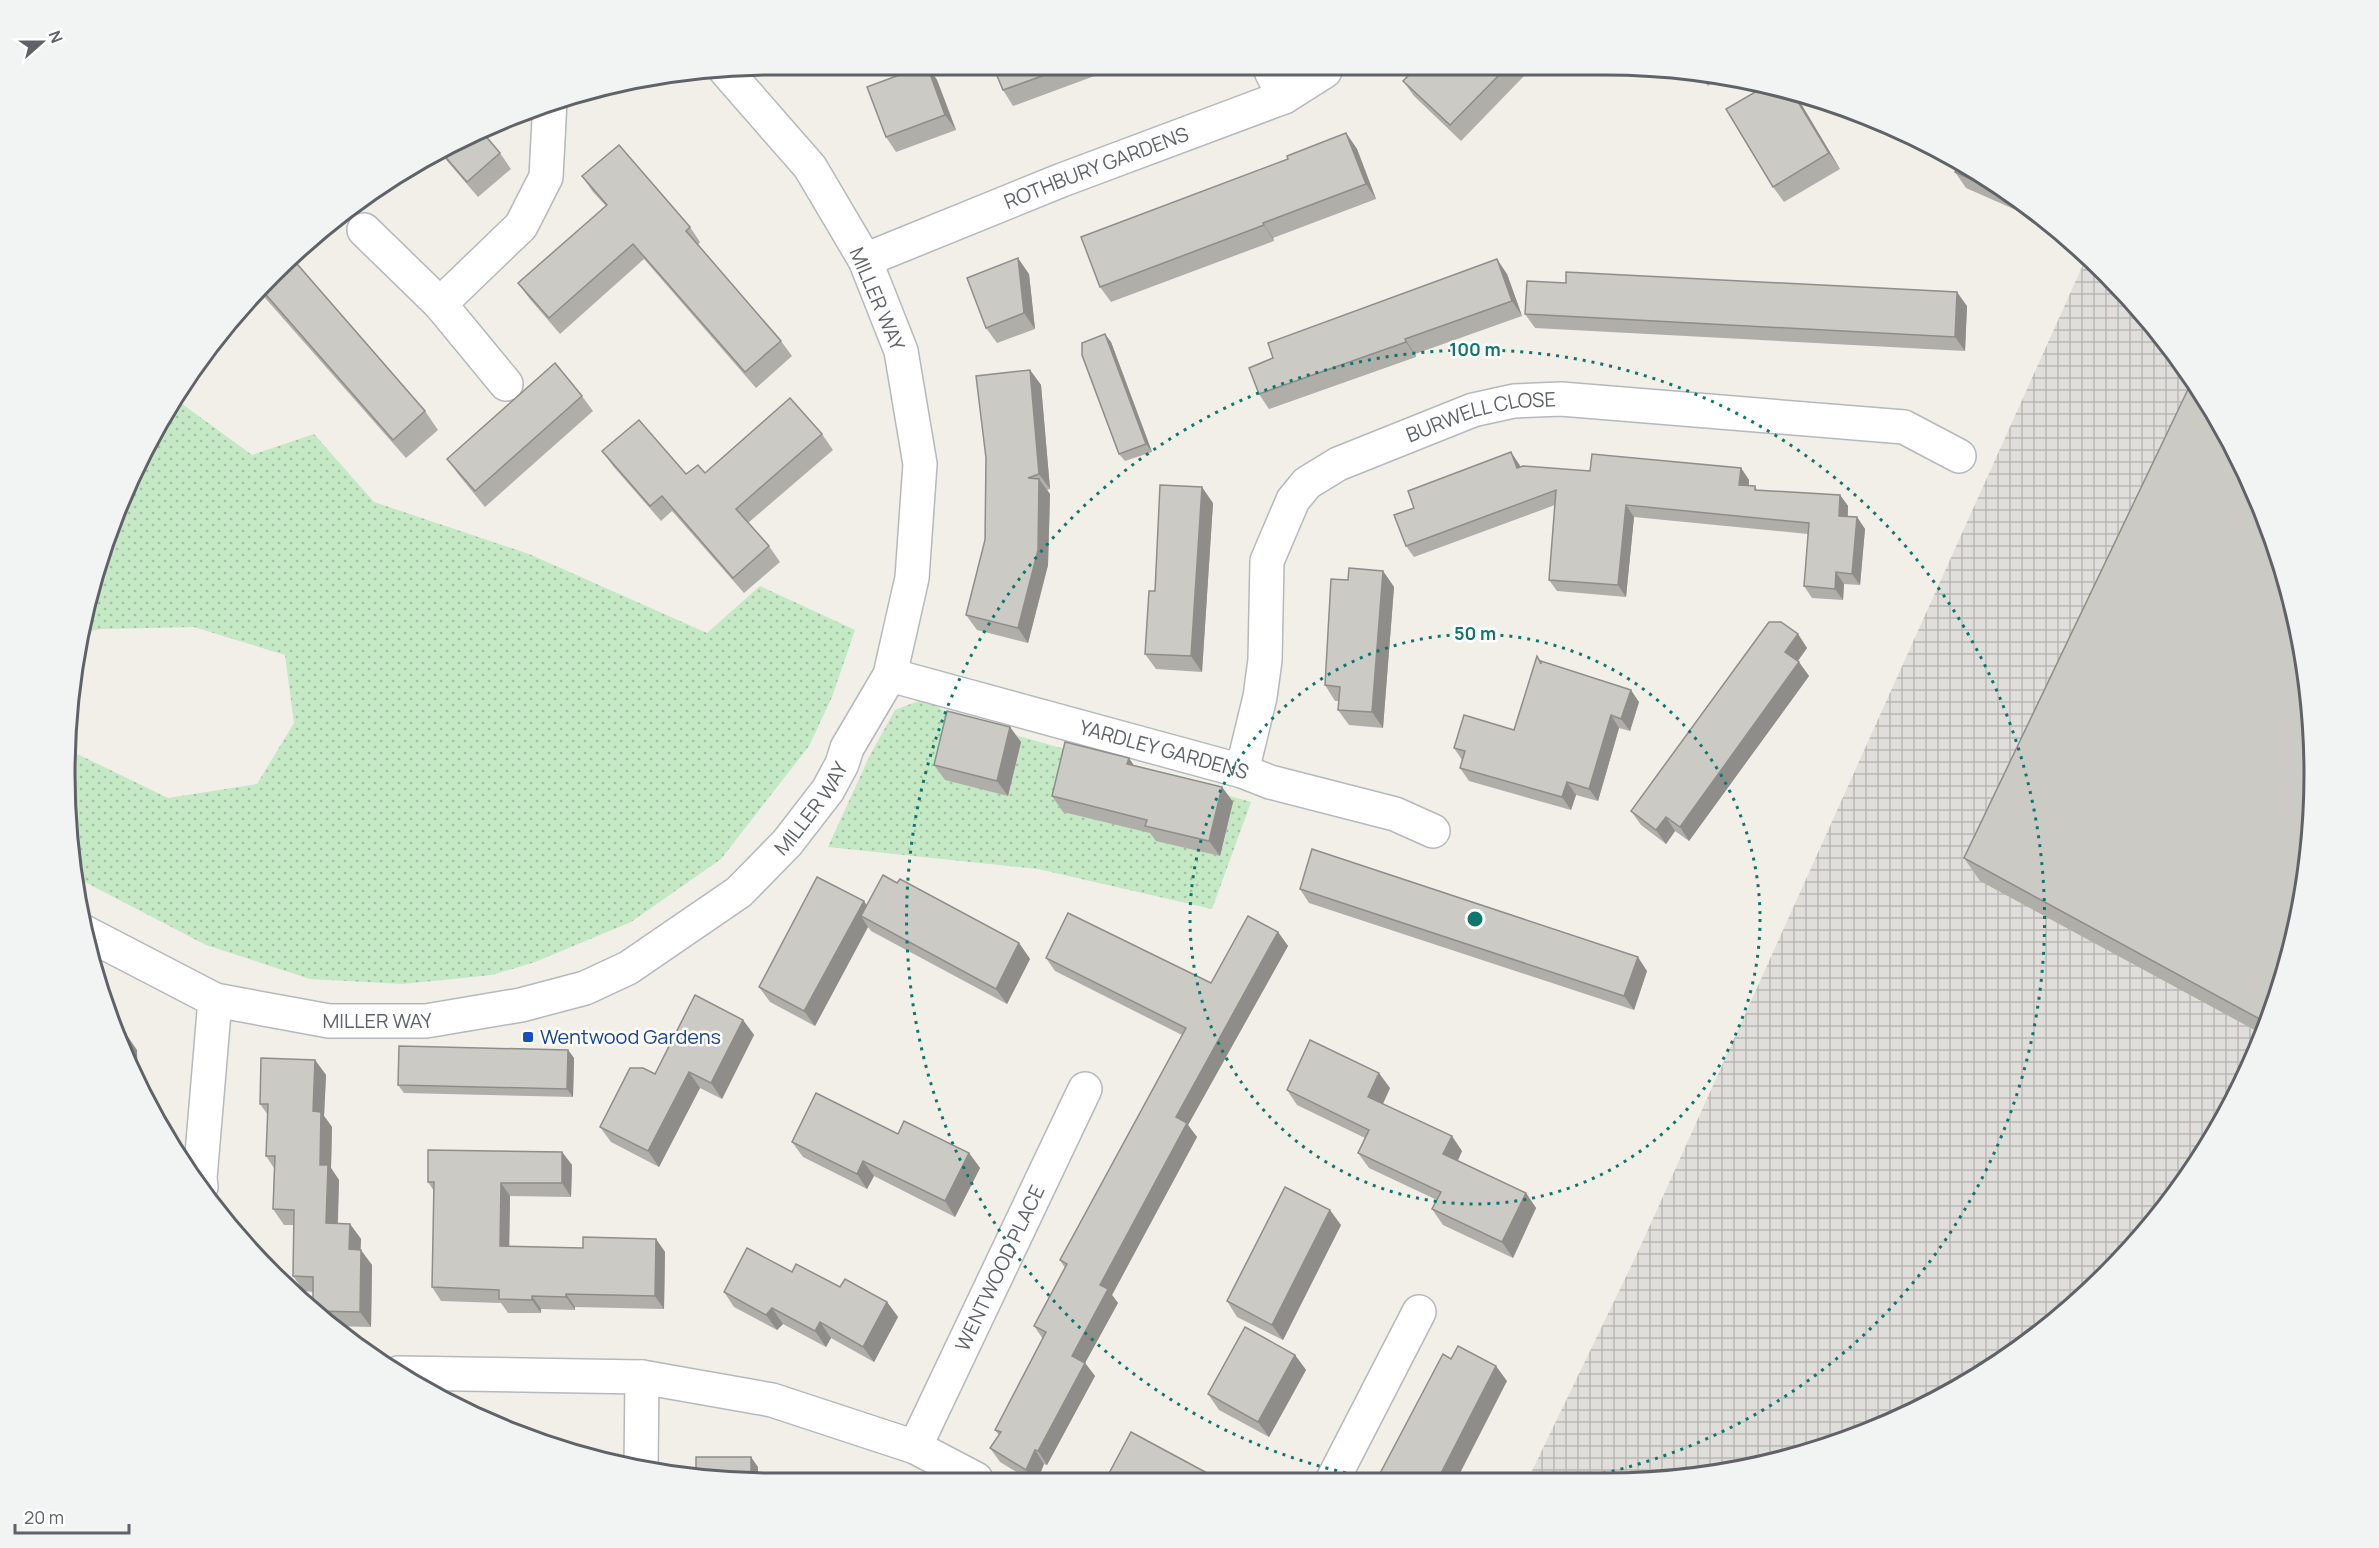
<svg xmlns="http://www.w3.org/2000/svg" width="2379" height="1548" viewBox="0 0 2379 1548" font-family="Manrope,sans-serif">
	<defs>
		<pattern id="industrial-grid" width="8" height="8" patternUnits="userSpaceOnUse" patternTransform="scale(1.5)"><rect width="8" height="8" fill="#e0deda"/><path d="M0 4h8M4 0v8" fill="none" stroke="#b9b8b5"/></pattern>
		<pattern id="grass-dots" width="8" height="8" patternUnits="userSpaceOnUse" patternTransform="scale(1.5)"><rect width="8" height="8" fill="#c5e8c5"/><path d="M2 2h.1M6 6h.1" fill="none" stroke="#a3c0a4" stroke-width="1.8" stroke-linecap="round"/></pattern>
	</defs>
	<rect width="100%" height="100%" fill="#f1efe8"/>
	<path fill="url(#industrial-grid)" d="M2087,256l81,86 73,118 36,542 -57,126 -81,114 -102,95 -118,73 -131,49 -137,23 -124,-1 110,-227z"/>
	<g fill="url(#grass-dots)">
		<path d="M174,398l78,57 62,-21 60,68 155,52 178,79 53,-47 95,44 -23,67 -23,49 -88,113 -90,63 -96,40 -43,13 -89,9 -93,-5 -104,-34 -127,-66 -7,-5 -1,-8 -4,-117 101,49 89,-14 37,-61 -9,-68 -91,-28 -92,2 -17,3 17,-86 57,-126z"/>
		<path d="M926,698l26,19 299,85 -39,107 -174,-40 -210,-22 42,-92 25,-45z"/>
	</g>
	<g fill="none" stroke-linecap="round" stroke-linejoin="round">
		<defs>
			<g id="minor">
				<path d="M1271,71l13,26"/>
				<path d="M364,230l76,74 66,80"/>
				<path id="s1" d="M865,260l197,-80 222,-83 41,-26"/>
				<path d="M440,304l81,-78 25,-49 4,-76"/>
				<path id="s2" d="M890,675l352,96 28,11 125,32 38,17"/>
				<path id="s3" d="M1242,771l18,-74 5,-37 2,-99 26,-61 14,-17 31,-19 135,-54 41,-9 47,-2 343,28 55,29"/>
				<path id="s4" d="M84,932l131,68 114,21h97l95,-16 64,-17 43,-20 111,-76 48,-49 41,-53 14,-26 5,-16 43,-73 22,-97 8,-114 -19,-113 -36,-91 -55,-93 -84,-96"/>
				<path d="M201,1187l-1,-9 15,-178"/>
				<path d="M398,1373l244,4 130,23 143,47 61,32"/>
				<path id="s5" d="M915,1447l170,-358"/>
				<path d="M641,1466l1,-89"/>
				<path d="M1332,1481l87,-169"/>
			</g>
		</defs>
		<use href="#minor" stroke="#b5b8bc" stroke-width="36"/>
		<use href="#minor" stroke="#fff" stroke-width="33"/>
	</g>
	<g fill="#afaea9">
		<path d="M910,71h21l6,9 19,50 -60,22 -10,-15z"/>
		<path d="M995,71h113l-95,35 -10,-16z"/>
		<path d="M1413,71h107l4,5 -63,65 -47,-45 -11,-15z"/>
		<path d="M1695,71h3l22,6 -12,9z"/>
		<path d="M1762,88l35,9 43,72 -56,33 -11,-15z"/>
		<path d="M483,133l17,20 11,16 -33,28 -37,-43z"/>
		<path d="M1346,133l11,16 19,50 -103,39 1,3 -163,61 -11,-15 188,-128z"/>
		<path d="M1960,160l68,48 -3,6 -59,-26 -11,-16z"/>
		<path d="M582,176l108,51 10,15 -2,3 83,96 11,15 -36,32 -112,-129 -84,75 -31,-36 -11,-15 88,-77 -13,-14z"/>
		<path d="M291,257l134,154 13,19 -32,28 -147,-167z"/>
		<path d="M1029,274l6,55 -38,14 -11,-15z"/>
		<path d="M1507,274l15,42 -107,38 1,3 -147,52 -10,-15z"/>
		<path d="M1967,306l-2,45 -430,-23 -10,-14z"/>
		<path d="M1111,342l41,110 -27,9 -6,-7z"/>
		<path d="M1030,370l11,15 9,104 -3,1 3,4 -2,71 -20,78 -51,-13 -11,-15 19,-75 1,-82z"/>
		<path d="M582,396l11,15 -108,96 -27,-33 -11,-15z"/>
		<path d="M822,434l11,16 -85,73 21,23 11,16 -36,31 -72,-82 -11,10 -48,-55 -11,-15 84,23 19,-1z"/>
		<path d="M1519,464l2,3 69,4 151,-3 8,12v6h6l2,4 83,5 8,11v11h9l8,12 -5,56 -16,-1 -1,16 -31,-2 -8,-12 4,-52 -174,-17 -8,80 -69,-6 -8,-11 6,-75 -141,52 -8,-11 8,-38z"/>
		<path d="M1213,503l-11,169 -46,-3 -11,-15 10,-63z"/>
		<path d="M1383,571l11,16 -11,141 -34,-3 -11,-15 1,-9h-4l-10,-16 23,-105z"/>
		<path d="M1798,634l9,14 -9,13 11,15 -120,165 -14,-10 -9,13 -25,-19 -10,-14z"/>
		<path d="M1537,656l4,5 98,41 -9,29 -11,-3 -21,73 -22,-6 -5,15 -102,-29 -9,-13 2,-8 -8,-12 60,-18z"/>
		<path d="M1010,727l11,15 -13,54 -63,-16 -11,-15z"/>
		<path d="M1134,765l88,22 11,15 -13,54 -64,-15 -6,-8 -87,-21 -11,-16z"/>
		<path d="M1964,858l313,144 -15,32 -282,-153z"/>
		<path d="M1300,889l347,82 -13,39 -325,-107z"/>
		<path d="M864,901l2,4 153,38 11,16 -23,45 -136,-73 -3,-4 -53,99 -45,-24 -11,-15z"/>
		<path d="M1278,932l10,14 -100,179 9,12 -85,158 6,8 -33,60 10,13 -48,89 -3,-1 -6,15h-10l-28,-17 -10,-14 9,-13 -4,-5 48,-91 -9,-13 31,-58 -5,-8 122,-225 -127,-64 -9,-13 165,25z"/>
		<path d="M743,1020l11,15 -32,64 -22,-11 -41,79 -48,-25 -11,-15 55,-53z"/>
		<path d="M568,1050l6,8 -1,39 -169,-4 -6,-8z"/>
		<path d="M315,1060l11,15 -2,41 8,11 -1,41 8,12 -1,44h12l11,15 -1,11 12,15 -1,62 -38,-1 -18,-12 -2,-3v-19l-9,-1 -11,-15 1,-51h-10l-11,-16 1,-41 -8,-12 2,-41 -8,-11z"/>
		<path d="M1390,1088l-7,16 79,47 -4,9 68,33 10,15 -23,50 -70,-33 -11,-16 5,-9 -68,-32 -11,-15 7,-15 -68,-33 -10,-15z"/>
		<path d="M898,1134l71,19 11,15 -25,49 -81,-41 -7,13 -64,-32 -11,-15z"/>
		<path d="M562,1152l10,13 -1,32 -61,-1 -1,50 74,2 73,-9 9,13 -1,57 -89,-2v3l-34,-1v4h-33l-7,-10 -60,-2 -9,-14 2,-96 -6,-9z"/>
		<path d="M1341,1225l-58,115 -46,-23 -10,-16z"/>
		<path d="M792,1272l95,30 11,15 -24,45 -43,-24 -5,9 -43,-23 -6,6 -43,-23 -10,-15z"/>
		<path d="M1295,1355l11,15 -37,67 -50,-27 -11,-16z"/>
	</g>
	<g fill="#8f8d8a">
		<path d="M929,71h2l6,9 19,50 -11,-15z"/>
		<path d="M1795,97h2l43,72 -11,-16z"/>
		<path d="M1346,133l11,16 19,50 -10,-15z"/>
		<path d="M2015,199l13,9 -3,6z"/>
		<path d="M1263,223l10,15 1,3 -10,-16z"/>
		<path d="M1018,258l11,16 6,55 -11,-16z"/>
		<path d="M1497,259l10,15 15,42 -10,-15z"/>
		<path d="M1957,292l10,14 -2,45 -10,-14z"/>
		<path d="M1105,334l6,8 41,110 -6,-8z"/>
		<path d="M1405,339l10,15 1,3 -10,-15z"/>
		<path d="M1030,370l11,15 9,104 -11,-15z"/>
		<path d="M1511,452l8,12 7,16 -9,-12z"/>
		<path d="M1741,468l8,12 -1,16 -9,-11z"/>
		<path d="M1039,479l11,15 -2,71 -20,78 -10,-15z"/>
		<path d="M1202,487l11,16 -11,169 -11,-16z"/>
		<path d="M1840,495l8,11 -1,22 -8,-12z"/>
		<path d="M1626,505l8,12 -8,80 -8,-12z"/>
		<path d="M1857,517l8,12 -5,56 -8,-11z"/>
		<path d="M1383,571l11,16 -11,141 -11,-16z"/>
		<path d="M1836,572l8,12 -1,16 -8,-11z"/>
		<path d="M1798,634l9,14 -13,18 -9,-14z"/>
		<path d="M1799,662l10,14 -120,165 -9,-14z"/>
		<path d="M1631,690l8,12 -9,29 -9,-12z"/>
		<path d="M1611,715l8,13 -21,73 -9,-12z"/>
		<path d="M1010,727l11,15 -13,54 -11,-15z"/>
		<path d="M1129,758l10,15 -12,-9z"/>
		<path d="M1567,782l9,13 -5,15 -9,-13z"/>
		<path d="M1222,787l11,15 -13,54 -11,-15z"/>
		<path d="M1666,817l9,14 -9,13 -10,-14z"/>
		<path d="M864,901l10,16 -13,-1 7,11 -53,99 -11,-15z"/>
		<path d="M1278,932l10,14 -100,179 9,12 -85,158 6,8 -33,60 10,13 -48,89 -9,-14 34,-95 28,-71 76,-168z"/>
		<path d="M1019,943l11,16 -23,45 -11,-15z"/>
		<path d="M1638,957l9,14 -13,39 -10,-14z"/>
		<path d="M743,1020l11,15 -32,64 -11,-16z"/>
		<path d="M126,1034l11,16 1,31 -11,-20z"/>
		<path d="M568,1050l6,8 -1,39 -6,-8z"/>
		<path d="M315,1060l11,15 -2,41 8,11 -1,41 8,12 -2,59 -11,-16 -13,-112z"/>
		<path d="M689,1072l11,16 -41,79 -11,-16z"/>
		<path d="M1379,1073l11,15 -11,24 -11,-15z"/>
		<path d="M1452,1136l10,15 -8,18 -11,-15z"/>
		<path d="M562,1152l10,13 -1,32 -9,-14z"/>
		<path d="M969,1153l11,15 -25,49 -10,-16z"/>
		<path d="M863,1161l11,15 -7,13 -10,-15z"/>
		<path d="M501,1183l9,13 -1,63 -9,-13z"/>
		<path d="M1526,1193l10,15 -23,50 -11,-16z"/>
		<path d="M1330,1210l11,15 -58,115 -11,-15z"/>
		<path d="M350,1224l11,15 -1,26 -11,-16z"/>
		<path d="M656,1239l9,13 -1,57 -9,-13z"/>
		<path d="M361,1250l11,15 -1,62 -11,-15z"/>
		<path d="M566,1294l9,13v3l-9,-13z"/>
		<path d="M532,1296l9,13v4l-9,-13z"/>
		<path d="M887,1302l11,15 -24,45 -11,-15z"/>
		<path d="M772,1308l11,16 -6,6 -11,-15z"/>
		<path d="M820,1322l11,16 -5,9 -11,-16z"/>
		<path d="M1295,1355l11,15 -37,67 -11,-15z"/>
		<path d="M1496,1366l11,15 -51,100h-19z"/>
		<path d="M1035,1450l9,14 -6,15h-6l-6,-9z"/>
		<path d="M751,1457l7,10v11h-7z"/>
	</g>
	<g fill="#cccac5" stroke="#8f8d8a" stroke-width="1.5">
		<path d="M910,71h19l16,44 -59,22 -19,-50z"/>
		<path d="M995,71h61l-53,19z"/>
		<path d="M1413,71h90l-53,54 -47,-44z"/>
		<path d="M1762,88l33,9 34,56 -56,34 -47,-78z"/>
		<path d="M483,133l17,20 -33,29 -25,-29z"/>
		<path d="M1346,133l20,51 -103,39 1,2 -164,62 -19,-50 207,-78 -1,-3z"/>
		<path d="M619,145l71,82 -4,4 95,110 -36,31 -112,-128 -84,74 -31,-35 89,-78 -25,-29z"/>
		<path d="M1960,160l53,38 -58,-26z"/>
		<path d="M291,257l134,154 -32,29 -132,-151z"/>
		<path d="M1018,258l6,55 -38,15 -19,-50z"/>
		<path d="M1497,259l15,42 -107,38 1,3 -147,52 -10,-26 24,-10 -5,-15z"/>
		<path d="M1566,272l391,20 -2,45 -430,-23 2,-33 39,2z"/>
		<path d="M1105,334l41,110 -27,10 -37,-99v-12z"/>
		<path d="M555,363l27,33 -107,95 -28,-32z"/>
		<path d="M1030,370l9,104 -11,4 11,1 -1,71 -20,78 -52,-13 19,-75 1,-82 -10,-82z"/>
		<path d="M2192,381l49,79 49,130 23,137 -5,139 -31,136 -10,21 -303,-165z"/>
		<path d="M790,398l32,36 -86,75 33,37 -36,32 -71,-82 -12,10 -48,-55 37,-31 47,54 12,-9 7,8z"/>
		<path d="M1511,452l6,16 6,-2 67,5 2,-17 149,14 -2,17 16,1v4l85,5 -1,21 18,1 -5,57 -16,-2 -1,17 -31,-3 5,-63 -183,-18 -8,80 -69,-5 7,-90 -150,56 -12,-31 20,-7 -6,-17z"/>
		<path d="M1160,485l42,2 -11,169 -46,-2 4,-63h6z"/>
		<path d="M1349,568l34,3 -11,141 -34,-2 2,-23 -15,-2 6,-106 17,1z"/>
		<path d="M1769,622h12l17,12 -13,18 14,10 -119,165 -14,-10 -10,13 -25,-19z"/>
		<path d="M1537,656l4,8v-3l90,29 -10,29 -10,-4 -22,74 -22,-7 -5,15 -102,-29 5,-17 -11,-3 10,-33 50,15z"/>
		<path d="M947,711l63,16 -13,54 -63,-16z"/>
		<path d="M1065,742l64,16 -2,6 95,23 -13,54 -64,-15 2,-6 -95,-24z"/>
		<path d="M1312,849l326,108 -14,39 -324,-107z"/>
		<path d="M883,875l14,8 3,-4 119,64 -23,46 -135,-73z"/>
		<path d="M817,877l47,24 -60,110 -45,-24z"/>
		<path d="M1068,913l143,70 37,-67 30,16 -102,185 11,6 -87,162 8,4 -36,67 13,7 -47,88 -3,-1 -9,20 -36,-22 11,-16 -6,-2 51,-98 -12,-6 33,-62 -7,-4 126,-232 -140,-70z"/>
		<path d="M695,995l48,25 -32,63 -22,-11 -41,79 -48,-24 30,-59h13l12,6z"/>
		<path d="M115,1034h11l1,27 -8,-15z"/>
		<path d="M1310,1040l69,33 -11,24 84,39 -9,18 83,39 -24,49 -70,-33 9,-17 -83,-39 11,-23 -82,-40z"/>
		<path d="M399,1046l169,4 -1,39 -169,-4z"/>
		<path d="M261,1058l54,2 -2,51 8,1 -1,53h8l-2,58 24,1 -1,25 12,1 -1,62 -47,-1v-34l-20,-1 1,-66 -21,-1 2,-53h-9l2,-52h-8z"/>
		<path d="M816,1093l82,41 6,-13 65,32 -24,48 -82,-40 -6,13 -65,-32z"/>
		<path d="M428,1150l134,2v31h-61l-1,63 83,2v-11l73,2 -1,57 -89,-2v3l-34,-1v4l-33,-1v-9l-67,-3 2,-105h-6z"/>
		<path d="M1285,1187l45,23 -58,115 -45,-24z"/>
		<path d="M747,1248l45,24 4,-8 44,23 5,-8 42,23 -24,45 -43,-25 -5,9 -43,-23 -6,7 -42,-23z"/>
		<path d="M1245,1327l50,28 -37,67 -50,-28z"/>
		<path d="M1458,1346l38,20 -59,115h-61l67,-127 8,5z"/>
		<path d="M1131,1432l89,48 -114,-1z"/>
		<path d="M566,1446h13v4z"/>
		<rect x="696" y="1457" width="55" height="21"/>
	</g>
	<g fill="none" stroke="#0f766e" stroke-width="3" stroke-dasharray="3 6">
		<circle cx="1475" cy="919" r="285"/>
		<path d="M1381 1480A569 569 0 1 1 1564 1481"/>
	</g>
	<rect fill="#1a4fb4" stroke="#fff" stroke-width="2" x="522" y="1031" width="12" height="12" rx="3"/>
	<g text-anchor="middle" stroke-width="5" stroke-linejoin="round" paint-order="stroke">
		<g font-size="20" fill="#5f6368" stroke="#fff">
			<text dy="7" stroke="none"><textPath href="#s1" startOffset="249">ROTHBURY GARDENS</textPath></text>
			<text transform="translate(877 299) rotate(67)" y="7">MILLER WAY</text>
			<text dy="7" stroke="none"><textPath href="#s3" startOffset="489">BURWELL CLOSE</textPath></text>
			<text dy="7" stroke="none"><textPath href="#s2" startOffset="284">YARDLEY GARDENS</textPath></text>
			<text dy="7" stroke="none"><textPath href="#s4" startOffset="816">MILLER WAY</textPath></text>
			<text dy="7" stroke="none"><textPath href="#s4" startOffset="312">MILLER WAY</textPath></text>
			<text dy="7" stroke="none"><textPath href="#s5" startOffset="198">WENTWOOD PLACE</textPath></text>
		</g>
		<g font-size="20" fill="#164399" stroke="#fff" text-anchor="start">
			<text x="540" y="1044">Wentwood Gardens</text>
		</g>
	</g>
	<path d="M0 0H2379V1548H0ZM774 75H1605A699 699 0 0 1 2304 774V774A699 699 0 0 1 1605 1473H774A699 699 0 0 1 75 774V774A699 699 0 0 1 774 75Z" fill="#f2f3f3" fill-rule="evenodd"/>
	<path fill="none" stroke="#5f6368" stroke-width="3" d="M774 75H1605A699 699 0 0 1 2304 774V774A699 699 0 0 1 1605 1473H774A699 699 0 0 1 75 774V774A699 699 0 0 1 774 75Z"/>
	<circle cx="1475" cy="919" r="9" fill="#0f766e" stroke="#fff" stroke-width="3"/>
	<g font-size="18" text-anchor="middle" font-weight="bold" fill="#0f766e" stroke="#fff" stroke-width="5" stroke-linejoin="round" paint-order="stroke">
		<text x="1475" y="356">100 m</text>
		<text x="1475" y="640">50 m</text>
	</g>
	<g transform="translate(42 42) rotate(69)" stroke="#ffffff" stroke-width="4.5" paint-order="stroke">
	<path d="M0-4.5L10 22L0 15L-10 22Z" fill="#5f6368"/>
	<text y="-9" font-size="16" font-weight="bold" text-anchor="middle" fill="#5f6368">N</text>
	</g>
	<path d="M15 1524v9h114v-9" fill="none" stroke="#5f6368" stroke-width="3"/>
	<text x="24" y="1524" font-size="18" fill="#5f6368" stroke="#ffffff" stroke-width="4.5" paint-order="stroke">20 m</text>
</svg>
